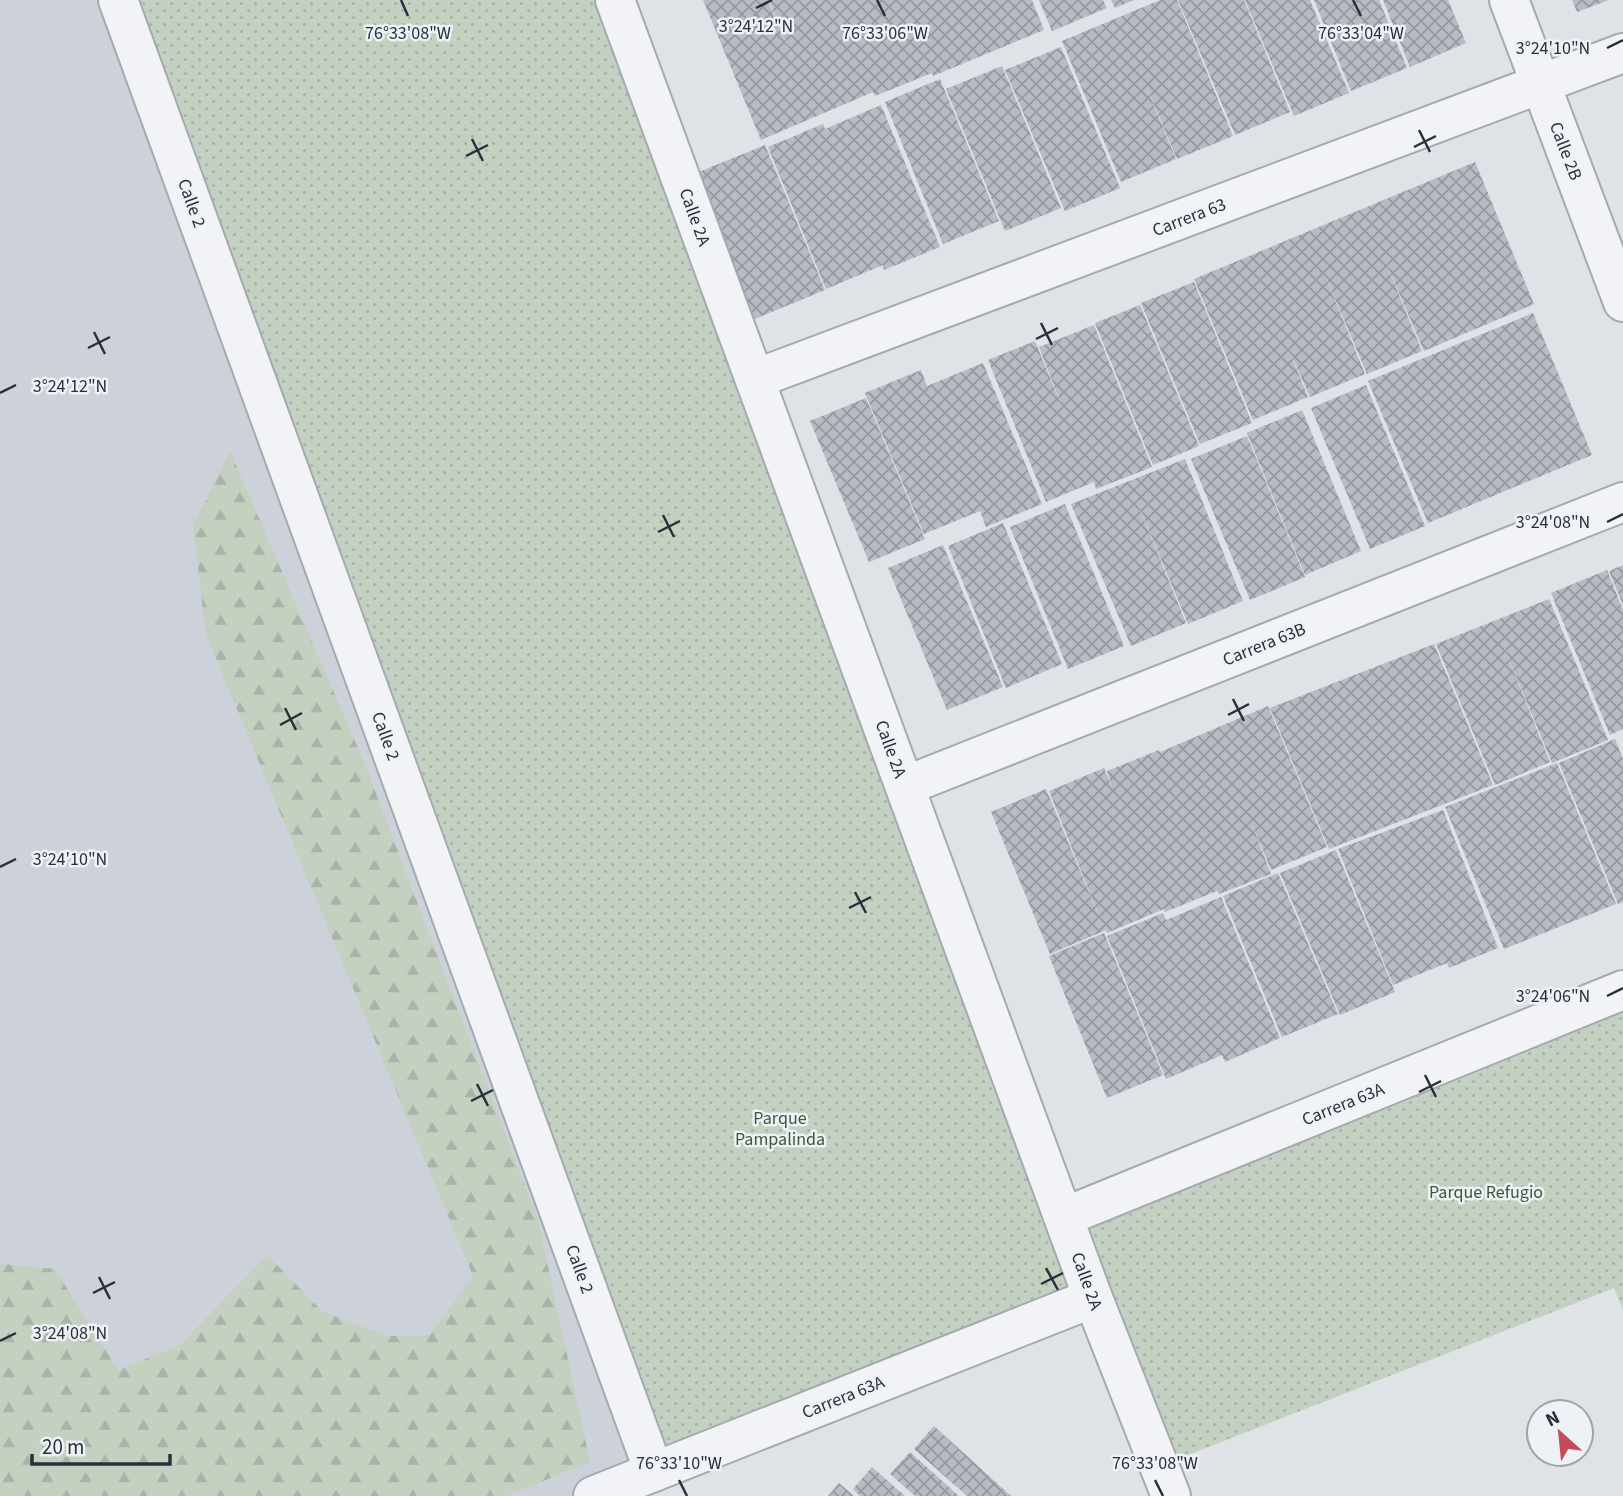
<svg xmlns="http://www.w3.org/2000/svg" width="1623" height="1496" viewBox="0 0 1623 1496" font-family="'Source Sans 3',sans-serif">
	<defs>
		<pattern id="forest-firs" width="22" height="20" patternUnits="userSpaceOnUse" patternTransform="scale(1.75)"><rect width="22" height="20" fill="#c4d1c1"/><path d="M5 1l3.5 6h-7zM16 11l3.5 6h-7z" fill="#a8b4a7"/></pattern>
		<pattern id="park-dots" width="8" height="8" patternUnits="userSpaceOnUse" patternTransform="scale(1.75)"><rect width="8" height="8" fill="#c4d1c1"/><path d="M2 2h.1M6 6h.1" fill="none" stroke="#a8b4a7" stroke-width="1.8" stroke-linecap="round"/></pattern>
		<pattern id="building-cross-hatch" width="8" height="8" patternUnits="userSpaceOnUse" patternTransform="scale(1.75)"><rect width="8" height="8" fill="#b6bbc4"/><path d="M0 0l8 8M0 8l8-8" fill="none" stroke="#9498a0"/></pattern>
	</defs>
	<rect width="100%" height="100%" fill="#dfe2e7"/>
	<path fill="#cdd1d9" d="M0,0h118l536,1472 -61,24h-593z"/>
	<path fill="url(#forest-firs)" d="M230,451l134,311 174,458 52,242 -83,34h-507v-232l55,5 63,101 62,-25 87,-90 55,56 65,25 43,-1 43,-59 -267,-641 -13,-109z"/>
	<path fill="url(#park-dots)" d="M118,0h497l449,1217 559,-227v320l-9,-22 -454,178 -67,-167 -439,173z"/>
	<g fill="url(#building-cross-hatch)">
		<path d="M703,0h65l26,63 -25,-63h263l12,30 -111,46 -1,-3 -57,23 -2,-4 -112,48z"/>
		<path d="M1039,0h64l4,8 -55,23z"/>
		<path d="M1111,0h23l-19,8z"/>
		<path d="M1160,0h17l56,136 -56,23 -40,-95 39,95 -55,23 -59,-141z"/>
		<path d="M1178,0h66l46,112 -55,23z"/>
		<path d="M1245,0h65l39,93 -55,23z"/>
		<path d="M1314,0h65l28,68 -56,23z"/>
		<path d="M1383,0h65l18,43 -56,24z"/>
		<path d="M1572,0h37l-32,12z"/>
		<path d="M1061,47l59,141 -55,23 -60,-141z"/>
		<path d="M1002,66l59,142 -56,23 -59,-142z"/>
		<path d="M940,79l59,142 -56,23 -58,-142z"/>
		<path d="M881,105l59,142 -56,23 -1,-5 -57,24 -58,-142 55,-23 2,5z"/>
		<path d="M765,145l60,145 -75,31 -61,-145z"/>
		<path d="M1475,162l59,142 -110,47 -41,-95 39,95 -55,23 -45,-106 43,106 -55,23 -22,-49 20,49 -55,23 -59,-141z"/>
		<path d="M1194,282l58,141 -52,21 -59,-141z"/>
		<path d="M1140,305l59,141 -46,19 -58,-142z"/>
		<path d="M1533,313l59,142 -164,68 -60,-142z"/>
		<path d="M1094,325l58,142 -56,22 -2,-7 -48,20 -58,-142 47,-19 30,73 -26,-67z"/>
		<path d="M983,363l59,141 -56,23 -6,-16 -56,23 -59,-141 56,-23 6,16z"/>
		<path d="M1366,385l59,141 -55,23 -59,-141z"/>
		<path d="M866,398l59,141 -56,23 -59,-141z"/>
		<path d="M1302,410l59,141 -56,24 -58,-142z"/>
		<path d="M1247,436l58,141 -55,23 -59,-141z"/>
		<path d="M1185,459l58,142 -55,23 -58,-139 56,138 -55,23 -60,-142z"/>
		<path d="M1065,504l59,142 -56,23 -58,-142z"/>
		<path d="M1003,523l59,141 -56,24 -58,-142z"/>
		<path d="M943,545l60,142 -56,23 -59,-142z"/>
		<path d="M1623,565v40l-14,-34z"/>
		<path d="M1607,570l16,40v119l-13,6 -59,-142z"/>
		<path d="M1549,599l59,141 -56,23 -53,-128 51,127 -55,23 -59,-141z"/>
		<path d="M1434,644l59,141 -164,64 -59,-141z"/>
		<path d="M1268,706l59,141 -56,23 -21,-51 21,55 -52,20 -2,-3 -52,21 -1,-3 -57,24 -1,-3 -56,24 -59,-142 55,-23 58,139 -55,-137 55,-23 8,19 -5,-16 52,-21 1,2z"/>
		<path d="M1615,739l8,20v143l-5,2 -59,-141z"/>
		<path d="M1557,763l59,141 -112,45 -59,-142z"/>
		<path d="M1443,810l55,138 -49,20 -2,-5 -54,22 -55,-136z"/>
		<path d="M1336,850l59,142 -55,23 -60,-142z"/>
		<path d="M1278,873l60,141 -56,23 -59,-141z"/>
		<path d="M1221,897l59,141 -55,24 -3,-7 -56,24 -59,-143 56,-23 3,7z"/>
		<path d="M1104,933l59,142 -56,23 -58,-142z"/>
		<path d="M934,1426l77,70h-44l-53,-47z"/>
		<path d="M910,1452l49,44h-44l-25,-22z"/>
		<path d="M872,1467l33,29h-45l-7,-7z"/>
		<path d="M839,1483l15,13h-26z"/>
	</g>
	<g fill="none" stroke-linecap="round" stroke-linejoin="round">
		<defs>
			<g id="minor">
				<path d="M118,0l536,1472"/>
				<path d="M615,0l478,1298 78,198"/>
				<path d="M1509,0l114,302"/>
				<path d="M755,379l868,-326"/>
				<path d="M905,786l718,-284"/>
				<path d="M1064,1217l559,-227"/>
				<path d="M593,1496l500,-198"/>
			</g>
		</defs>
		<use href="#minor" stroke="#a5a9b1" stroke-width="42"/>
		<use href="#minor" stroke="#f1f3f6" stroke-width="38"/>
	</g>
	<path fill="none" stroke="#29303d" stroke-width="2.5" d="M401,0l7,16M877,0l8,16M1353,0l8,16M756,8l16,-8M1607,48l16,-8M1419,130l11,22M472,139l11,22M1414,147l22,-11M466,156l22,-11M1041,323l11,22M94,332l11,22M1036,339l22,-11M88,348l22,-11M0,393l16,-8M663,515l11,22M1607,522l16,-8M658,532l22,-11M1233,699l11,22M285,708l11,22M1228,715l21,-11M280,725l22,-12M0,867l16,-8M855,892l11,21M849,908l22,-11M1607,996l16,-8M1425,1075l11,22M477,1084l11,22M1419,1092l22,-11M471,1101l22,-11M1046,1268l12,22M99,1277l11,22M1041,1284l22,-11M93,1293l22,-11M0,1341l16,-8M679,1480l8,16M1155,1480l8,16"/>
	<g text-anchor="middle" stroke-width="5" stroke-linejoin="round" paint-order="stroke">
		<g font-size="18" fill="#29303d" stroke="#eef1f5">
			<text transform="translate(1566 151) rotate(69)" y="6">Calle 2B</text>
			<text transform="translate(192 203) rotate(70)" y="6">Calle 2</text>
			<text transform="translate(695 217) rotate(70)" y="6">Calle 2A</text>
			<text transform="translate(1189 217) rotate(-21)" y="6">Carrera 63</text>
			<text transform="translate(1264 644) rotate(-22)" y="6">Carrera 63B</text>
			<text transform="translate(386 736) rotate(70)" y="6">Calle 2</text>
			<text transform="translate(891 749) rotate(70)" y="6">Calle 2A</text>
			<text transform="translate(1343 1104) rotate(-22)" y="6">Carrera 63A</text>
			<text transform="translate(580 1269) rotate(70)" y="6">Calle 2</text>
			<text transform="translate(1087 1281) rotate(70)" y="6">Calle 2A</text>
			<text transform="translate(843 1397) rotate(-22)" y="6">Carrera 63A</text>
		</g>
		<g font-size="18" fill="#3c5837" stroke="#eef1f5">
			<text x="780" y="1124">Parque<tspan x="780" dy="21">Pampalinda</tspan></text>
			<text x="1486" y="1198">Parque Refugio</text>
		</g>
	</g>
	<g font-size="18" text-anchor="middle" fill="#29303d" stroke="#eef1f5" stroke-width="5" stroke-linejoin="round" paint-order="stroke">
		<text x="756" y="32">3°24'12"N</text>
		<text x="408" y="39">76°33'08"W</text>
		<text x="885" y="39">76°33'06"W</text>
		<text x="1361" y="39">76°33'04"W</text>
		<text x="1553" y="54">3°24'10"N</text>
		<text x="70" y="392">3°24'12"N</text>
		<text x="1553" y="528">3°24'08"N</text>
		<text x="70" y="865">3°24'10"N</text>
		<text x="1553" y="1002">3°24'06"N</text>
		<text x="70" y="1339">3°24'08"N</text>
		<text x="679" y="1469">76°33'10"W</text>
		<text x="1155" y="1469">76°33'08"W</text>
	</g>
	<g transform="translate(1560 1433) rotate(333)"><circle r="33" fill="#eef1f5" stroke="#9fa4ab" stroke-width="2"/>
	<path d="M0-5L12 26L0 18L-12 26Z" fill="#c54b59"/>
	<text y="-10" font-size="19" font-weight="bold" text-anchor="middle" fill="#29303d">N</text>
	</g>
	<path d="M32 1454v10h138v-10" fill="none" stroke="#29303d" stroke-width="3.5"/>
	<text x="42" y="1454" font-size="21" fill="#29303d" stroke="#eef1f5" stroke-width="5" paint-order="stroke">20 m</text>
</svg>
